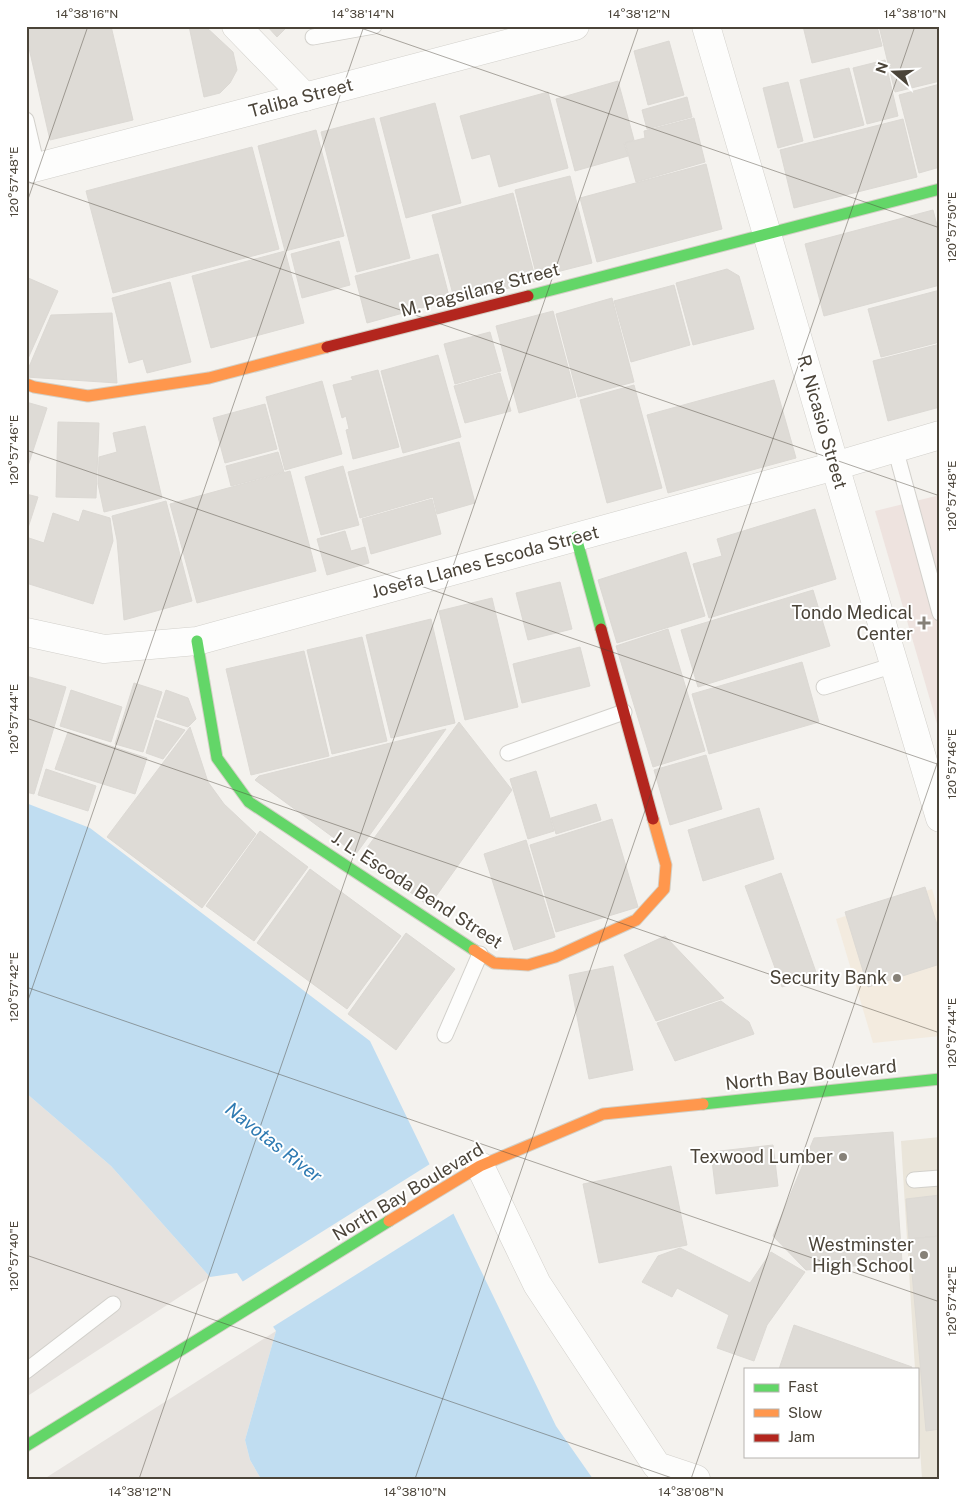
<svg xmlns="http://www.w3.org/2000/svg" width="966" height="1505" viewBox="0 0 966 1505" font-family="'Public Sans',sans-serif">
	<rect width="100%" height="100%" fill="#f4f2ee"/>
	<path fill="#f3ebdf" d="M932,889l8,26v121l-67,7 -37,-124z"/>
	<g fill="#e6e2de">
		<path d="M26,1093l85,73 99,111 -184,120z"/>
		<path d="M276,1331l-31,109 5,20 11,19h-217z"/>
	</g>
	<path fill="#eae5da" d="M940,1137v342h-18l-5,-77v-33h-2l-14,-228z"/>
	<path fill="#eee3df" d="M940,495v239l-65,-223z"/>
	<path fill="#c0ddf1" d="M26,803l64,25 280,213 186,385 37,53h-332l-11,-19 -5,-20 31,-109 -39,-58 -27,4 -99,-111 -85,-73z"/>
	<path fill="#f4f2ee" d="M430,1164l10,16 16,32 -185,116 -29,-46z"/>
	<g fill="#dedbd6" stroke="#dcd9d4">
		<path d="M26,26h85l22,94 -83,20 -24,-105z"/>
		<path d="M189,26h16l28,26 4,18 -7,13 -10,10 -16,4z"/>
		<path d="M267,26h21l-11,11z"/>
		<path d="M803,26h74l5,20 -70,17z"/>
		<path d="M879,26h61v55l-45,11z"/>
		<path d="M669,41l15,54 -36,10 -14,-54z"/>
		<path d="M885,60l13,56 -31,8 -14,-56z"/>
		<path d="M849,68l15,57 -50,13 -14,-58z"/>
		<path d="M618,81l16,59 -10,3 4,13 -53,15 -19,-72z"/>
		<path d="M788,82l15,59 -25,7 -15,-60z"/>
		<path d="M940,84v83l-21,6 -20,-78z"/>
		<path d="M548,92l20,76 -69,19 -9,-33 -18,5 -12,-43z"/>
		<path d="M687,97l5,20 -45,12 -5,-19z"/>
		<path d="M435,103l26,100 -55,15 -26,-100z"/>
		<path d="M374,118l36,140 -53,14 -36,-140z"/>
		<path d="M694,118l11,44 -69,20 -11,-39 20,-5 -1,-7z"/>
		<path d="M903,119l14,58 -123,31 -14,-58z"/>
		<path d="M316,130l28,106 -59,15 -27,-105z"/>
		<path d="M252,147l27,102 -166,44 -27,-102z"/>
		<path d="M706,164l16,65 -125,33 -17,-64z"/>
		<path d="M570,176l22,87 -55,14 -22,-87z"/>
		<path d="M513,193l23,88 -81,21 -23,-87z"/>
		<path d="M933,210l7,27v48l-116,31 -19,-72z"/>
		<path d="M339,241l11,44 -48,13 -11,-44z"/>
		<path d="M285,251l19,72 -93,25 -19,-72z"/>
		<path d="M438,254l12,46 -83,23 -12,-47z"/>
		<path d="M727,269l12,7 15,53 -61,16 -17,-62z"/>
		<path d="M26,277l32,14 -32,72z"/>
		<path d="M170,282l21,80 -44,11 -4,-14 -14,4 -17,-65z"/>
		<path d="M674,285l16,60 -59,17 -17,-61z"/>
		<path d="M940,290v52l-59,15 -13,-48z"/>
		<path d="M612,298l22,84 -56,15 -22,-83z"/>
		<path d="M553,311l23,86 -57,16 -23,-87z"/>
		<path d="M112,313l5,70 -91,-6v-3l25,-59z"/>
		<path d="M490,332l11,39 -46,13 -11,-40z"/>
		<path d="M940,344v63l-52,14 -15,-60z"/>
		<path d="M438,355l23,82 -58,16 -22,-82z"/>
		<path d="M378,370l21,77 -46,12 -7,-29 3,-1 -3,-13 -4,2 -9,-33 20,-5 -2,-3z"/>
		<path d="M500,373l11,38 -46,12 -11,-37z"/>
		<path d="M774,380l22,78 -128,35 -21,-78z"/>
		<path d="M322,381l20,73 -57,16 -19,-73z"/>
		<path d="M634,385l28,103 -55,15 -27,-103z"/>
		<path d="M26,402l21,6 -21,64z"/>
		<path d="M265,404l12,45 -52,14 -12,-45z"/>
		<path d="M58,422l41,1 -3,75 -40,-1z"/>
		<path d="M145,426l17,72 -58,14 -6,-28 1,-27 18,-5 -4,-19z"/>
		<path d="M459,442l16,61 -38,11 -4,-17 -73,21 -12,-46z"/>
		<path d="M278,452l6,20 -53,14 -5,-20z"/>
		<path d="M343,466l16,59 -38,10 -16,-58z"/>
		<path d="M290,471l26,100 -119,32 -27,-99z"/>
		<path d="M26,494l12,3 -12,37z"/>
		<path d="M432,499l9,35 -70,20 -9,-35z"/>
		<path d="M166,501l26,100 -68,19 -7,-80 -5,-24z"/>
		<path d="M815,509l21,70 -127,39 -16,-54 29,-8 -5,-17z"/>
		<path d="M83,510l27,8 3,23 -20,63 -67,-21v-35l3,-10 15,5 9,-30 26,9z"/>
		<path d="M345,531l6,20 14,-4 4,16 -42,12 -10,-36z"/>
		<path d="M686,552l19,64 -88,27 -19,-63z"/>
		<path d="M560,582l12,47 -44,11 -12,-47z"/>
		<path d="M813,590l17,56 -132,41 -17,-57z"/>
		<path d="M492,598l26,109 -53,13 -26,-109z"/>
		<path d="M431,619l24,104 -64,15 -25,-103z"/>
		<path d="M668,629l37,122 -52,16 -37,-121z"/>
		<path d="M362,637l25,104 -55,13 -25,-104z"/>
		<path d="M580,647l10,39 -68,17 -9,-39z"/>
		<path d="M304,651l25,105 -78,19 -25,-106z"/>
		<path d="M802,662l17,60 -110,32 -17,-60z"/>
		<path d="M26,676l40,11 -32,107 -8,-2z"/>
		<path d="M134,683l28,9 -19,60 -28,-8z"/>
		<path d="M71,690l51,17 -11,35 -51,-16z"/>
		<path d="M166,690l22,8 8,21 -8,8 -31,-10z"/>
		<path d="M156,720l29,10 -22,29 -17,-6z"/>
		<path d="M459,722l53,68 -83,116 -68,-50z"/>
		<path d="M190,727l18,55 16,22 32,30 -54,74 -95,-71z"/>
		<path d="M446,729l-90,125 -101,-74 4,-4z"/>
		<path d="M68,732l79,26 -12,36 -80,-25z"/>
		<path d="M706,755l16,54 -52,16 -16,-55z"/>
		<path d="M46,769l50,17 -8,25 -50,-16z"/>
		<path d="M536,771l18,60 -26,8 -18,-60z"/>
		<path d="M596,804l5,16 -45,14 -5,-16z"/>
		<path d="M759,808l15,51 -71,22 -15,-51z"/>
		<path d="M612,819l26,88 -82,25 -26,-87z"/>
		<path d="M260,831l48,36 -54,74 -48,-35z"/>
		<path d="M526,840l29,97 -41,13 -30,-96z"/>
		<path d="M310,869l91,67 -54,73 -90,-66z"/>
		<path d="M781,873l36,102 -35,12 -37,-101z"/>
		<path d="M925,887l15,47v30l-72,23 -23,-75z"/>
		<path d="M406,933l49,36 -59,81 -48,-36z"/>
		<path d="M665,936l59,62 -68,23 -32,-66z"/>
		<path d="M613,966l20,104 -44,9 -20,-104z"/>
		<path d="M721,1001l28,21 5,12 -79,27 -18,-38z"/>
		<path d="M893,1132l9,130 -96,8 -33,-34 41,-98z"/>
		<path d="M773,1145l5,41 -62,8 -5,-42z"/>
		<path d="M671,1166l16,79 -88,18 -16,-79z"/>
		<path d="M940,1195v41l-31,3 -3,-40z"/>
		<path d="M940,1236v193l-14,2 -17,-192z"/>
		<path d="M680,1248l70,35 21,-31 34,20 -38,53 -13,36 -37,-13 12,-33 -52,-27 -5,9 -30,-15 16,-26z"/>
		<path d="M794,1325l118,42 -1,2h-132z"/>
	</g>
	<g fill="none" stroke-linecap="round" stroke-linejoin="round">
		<defs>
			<g id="lane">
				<path d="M313,37l61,-11"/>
				<path d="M26,120l11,47"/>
				<path d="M895,448l45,165"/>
				<path d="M824,687l70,-22"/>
				<path d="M508,753l116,-41"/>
				<path d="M445,1035l35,-81"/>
				<path d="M914,1180l26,-2"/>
				<path d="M26,1371l87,-67"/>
			</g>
			<g id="street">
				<path d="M236,26l69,71"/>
				<path d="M706,26l129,440 105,352"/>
				<path d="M26,170l549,-144"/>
				<path d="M26,632l78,17 93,-8 638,-175 105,-31"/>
				<path d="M480,1166l57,118 120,182 39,13"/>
			</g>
			<g id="fast">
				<path d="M528,296l412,-107"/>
				<path d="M576,537l25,92"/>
				<path d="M197,641l20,117 32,44 225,148"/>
				<path d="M703,1104l237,-25"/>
				<path d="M26,1446l363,-225"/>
			</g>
			<g id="slow">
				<path d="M26,384l8,3 54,9 121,-18 118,-31"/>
				<path d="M474,950l20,13 34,2 27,-8 81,-37 28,-31 2,-24 -13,-46"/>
				<path d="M389,1221l91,-55 123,-52 100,-10"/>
			</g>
			<g id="jam">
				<path d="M327,347l201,-51"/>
				<path d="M601,629l52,190"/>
			</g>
		</defs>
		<use href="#lane" stroke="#d2d0cb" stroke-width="17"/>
		<use href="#street" stroke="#d2d0cb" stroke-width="29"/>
		<use href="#fast" stroke="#d3cfc5" stroke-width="13"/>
		<use href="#slow" stroke="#d3cfc5" stroke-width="13"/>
		<use href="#jam" stroke="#d3cfc5" stroke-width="13"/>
		<use href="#lane" stroke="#fdfdfc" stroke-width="15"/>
		<use href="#street" stroke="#fdfdfc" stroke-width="28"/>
		<use href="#fast" stroke="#63d668" stroke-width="11"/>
		<use href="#slow" stroke="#ff974d" stroke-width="11"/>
		<use href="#jam" stroke="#b3261e" stroke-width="11"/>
	</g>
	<path fill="none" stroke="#4b4439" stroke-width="1" stroke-opacity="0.45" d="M355,26l585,202M26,181l914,315M26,205l62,-179M26,450l914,315M26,718l914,315M26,987l914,315M26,1006l338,-980M26,1255l649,224M139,1479l500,-1453M415,1479l500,-1453M691,1479l249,-724"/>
	<g fill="#868178" stroke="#fff" stroke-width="2">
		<path d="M921.5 615.5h5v5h5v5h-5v5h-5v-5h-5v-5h5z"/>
		<circle cx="897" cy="978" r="5"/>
		<circle cx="843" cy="1157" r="5"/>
		<circle cx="924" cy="1255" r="5"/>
	</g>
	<g text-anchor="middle" stroke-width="4" stroke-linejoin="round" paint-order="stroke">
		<g font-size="18" fill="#4b4439" stroke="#fff">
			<text transform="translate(301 98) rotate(-15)" y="6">Taliba Street</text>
			<text transform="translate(480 290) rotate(-15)" y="6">M. Pagsilang Street</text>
			<text transform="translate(822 422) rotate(74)" y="6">R. Nicasio Street</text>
			<text transform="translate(485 562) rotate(-15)" y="6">Josefa Llanes Escoda Street</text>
			<text transform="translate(417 890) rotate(33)" y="6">J. L. Escoda Bend Street</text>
			<text transform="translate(811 1075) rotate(-6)" y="6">North Bay Boulevard</text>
			<text transform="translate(408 1192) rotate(-31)" y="6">North Bay Boulevard</text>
		</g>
		<g font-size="18" fill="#4b4439" stroke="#fff" text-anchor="end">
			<text x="913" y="619">Tondo Medical<tspan x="913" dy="21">Center</tspan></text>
			<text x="887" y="984">Security Bank</text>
			<text x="833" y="1163">Texwood Lumber</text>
			<text x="914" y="1251">Westminster<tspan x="914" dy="21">High School</tspan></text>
		</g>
		<g font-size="19" font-style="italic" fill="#2e7ab2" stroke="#fff">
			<text transform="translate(274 1142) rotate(38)" y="7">Navotas River</text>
		</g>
	</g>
	<rect width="966" height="1505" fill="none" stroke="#ffffff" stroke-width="55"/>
	<rect x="744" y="1368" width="175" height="90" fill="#ffffff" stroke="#b7b4b0"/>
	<rect x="754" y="1384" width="25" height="8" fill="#63d668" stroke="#b7b4b0"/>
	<text x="788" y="1392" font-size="15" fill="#4b4439">Fast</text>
	<rect x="754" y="1409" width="25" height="8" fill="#ff974d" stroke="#b7b4b0"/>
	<text x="788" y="1418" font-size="15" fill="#4b4439">Slow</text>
	<rect x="754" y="1434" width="25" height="8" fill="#b3261e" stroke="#b7b4b0"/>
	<text x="788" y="1442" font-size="15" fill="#4b4439">Jam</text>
	<g transform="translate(894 72) rotate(289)" stroke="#ffffff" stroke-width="4" paint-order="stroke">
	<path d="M0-4L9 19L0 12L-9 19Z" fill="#4b4439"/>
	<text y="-8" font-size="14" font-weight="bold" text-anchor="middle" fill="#4b4439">N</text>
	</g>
	<rect x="28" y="28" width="910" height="1450" fill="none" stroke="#4b4439" stroke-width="2"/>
	<g font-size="12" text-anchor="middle" fill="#4b4439">
		<text x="87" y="18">14°38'16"N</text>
		<text x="363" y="18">14°38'14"N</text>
		<text x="639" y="18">14°38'12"N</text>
		<text x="915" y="18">14°38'10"N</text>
		<text transform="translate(14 182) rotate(-90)" y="4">120°57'48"E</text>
		<text transform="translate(952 227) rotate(-90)" y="4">120°57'50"E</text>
		<text transform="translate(14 450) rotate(-90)" y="4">120°57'46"E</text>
		<text transform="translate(952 496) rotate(-90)" y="4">120°57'48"E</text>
		<text transform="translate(14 719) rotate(-90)" y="4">120°57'44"E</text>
		<text transform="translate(952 764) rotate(-90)" y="4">120°57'46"E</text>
		<text transform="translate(14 987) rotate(-90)" y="4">120°57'42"E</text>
		<text transform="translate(952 1033) rotate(-90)" y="4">120°57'44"E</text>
		<text transform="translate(14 1256) rotate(-90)" y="4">120°57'40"E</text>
		<text transform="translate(952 1301) rotate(-90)" y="4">120°57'42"E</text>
		<text x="140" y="1496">14°38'12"N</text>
		<text x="415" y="1496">14°38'10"N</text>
		<text x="691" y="1496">14°38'08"N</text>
	</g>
</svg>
